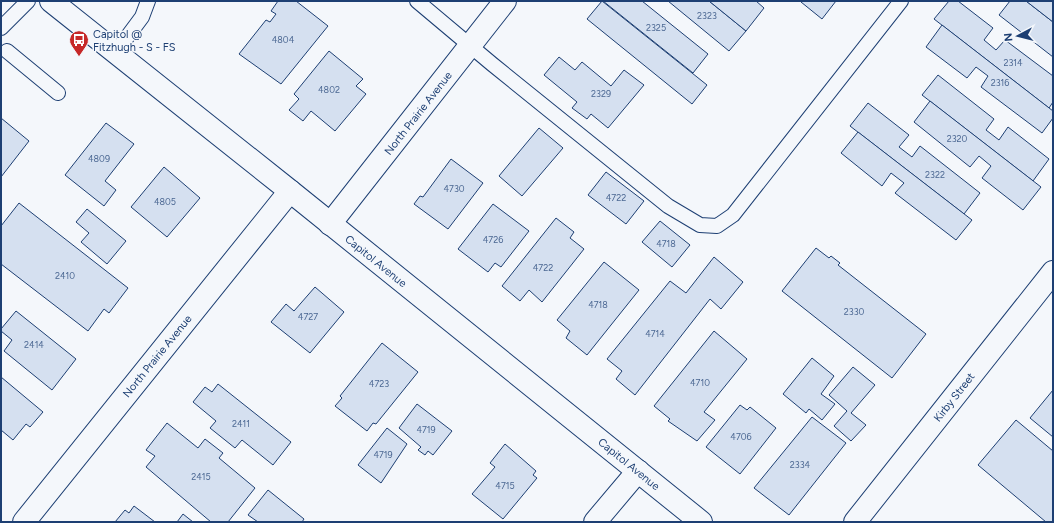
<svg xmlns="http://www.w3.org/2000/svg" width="1054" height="523" viewBox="0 0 1054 523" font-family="Figtree,sans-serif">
	<rect width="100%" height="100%" fill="#f4f7fb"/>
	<g fill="#d5e0f0" stroke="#1d3f73">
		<path d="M278,1h18l32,25 -47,58 -42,-30 27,-34 4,2 6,-8 -5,-3z"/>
		<path d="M602,1l105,84 -15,19 -105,-85z"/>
		<path d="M603,1h39l66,53 -15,19z"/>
		<path d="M668,1h41l37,30 -17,20z"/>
		<path d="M709,1h47l8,7 -18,23z"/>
		<path d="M801,1h35l-14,18 -21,-17z"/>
		<path d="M949,1h9l35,27 -9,12 12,10 9,-10 48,36v26l-4,6 -115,-89z"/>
		<path d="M1010,1h16l27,21v35l-54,-42z"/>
		<path d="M1026,1h27v21z"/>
		<path d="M942,25l111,86v7l-11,15 -61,-46 7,-11 -12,-9 -9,11 -41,-31z"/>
		<path d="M329,51l34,28 -7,7 10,8 -31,37 -24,-20 -8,10 -14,-11 10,-11 -5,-5z"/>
		<path d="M559,57l16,13 7,-8 29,24 13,-16 20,15 -36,43 -17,-14 -4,5 -15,-11 5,-6 -33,-27z"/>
		<path d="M938,75l56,44 -8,11 13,10 9,-13 41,32 -16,22 -111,-86z"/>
		<path d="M930,101l111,86 -18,23 -41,-32 9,-12 -12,-10 -9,11 -56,-45z"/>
		<path d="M868,103l41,32 -10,12 13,10 8,-11 60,47 -16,21 -114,-88z"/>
		<path d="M1,118l28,23 -28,36z"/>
		<path d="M106,123l28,21 -29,37 11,9 -12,16 -39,-31z"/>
		<path d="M539,128l24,20 -41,48 -23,-20z"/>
		<path d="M858,132l114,88 -16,20 -61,-47 9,-10 -13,-10 -9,13 -41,-33z"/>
		<path d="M451,159l32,24 -35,46 -34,-25 6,-8 3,1z"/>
		<path d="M164,167l36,31 -33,39 -36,-30z"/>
		<path d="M606,172l38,29 -18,23 -38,-29z"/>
		<path d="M19,203l109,85 -19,25 -5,-4 -16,22 -87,-67v-38z"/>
		<path d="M493,204l36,27 -28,36 -6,-4 -7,9 -30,-23z"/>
		<path d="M87,209l39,32 -19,23 -26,-22 8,-9 -13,-11z"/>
		<path d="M556,218l18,14 -4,6 14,11 -42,53 -13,-12 -9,11 -18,-15z"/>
		<path d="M660,221l30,24 -18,22 -30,-25z"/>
		<path d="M816,248l13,10 2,-2 9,7 -2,2 88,69 -34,44 -110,-87z"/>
		<path d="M714,257l29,25 -22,27 -11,-10 -75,96 -19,-16 6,-8 -15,-12 63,-78 16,12z"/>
		<path d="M604,262l35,28 -52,65 -21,-17 4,-7 -13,-11z"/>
		<path d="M315,287l29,25 -34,41 -39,-31 15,-18 8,7z"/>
		<path d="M16,311l60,48 -24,31 -48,-39 8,-11 -11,-9v-2z"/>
		<path d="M714,331l33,28 -43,53 11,8 -18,21 -29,-20 2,-2 -16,-13z"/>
		<path d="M382,343l36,29 -42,52 -3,-1 -6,8 -32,-25 7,-8 -2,-2z"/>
		<path d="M812,358l22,18 -13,18 14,10 -13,16 -13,-11 -3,4 -23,-19z"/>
		<path d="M853,367l22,18 -24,28 15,12 -15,16 -17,-15 13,-15 -18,-16z"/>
		<path d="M1,377l42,35 -13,15 -4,-3 -13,16 -12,-10z"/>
		<path d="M218,384l73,58 -18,23 -31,-25 -7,8 -25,-20 6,-7 -23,-19 12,-15 7,5z"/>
		<path d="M1053,390v47l-23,-19z"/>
		<path d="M417,404l35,27 -19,24 -5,-4 -3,4 -7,-5 3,-3 -22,-19z"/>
		<path d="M740,405l7,5 3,-3 26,21 -36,46 -34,-27z"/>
		<path d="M812,417l34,26 -57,72 -35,-27z"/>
		<path d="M1016,420l37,31v71h-7l-68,-57z"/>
		<path d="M167,423l31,25 7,-9 18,14 -4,5 36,30 -27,34h-17l-65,-55 9,-11 -9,-6z"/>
		<path d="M387,428l20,16 -26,39 -23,-18z"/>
		<path d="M505,444l31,27 -3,4 4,3 -34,41 -31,-25 23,-27 -5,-4z"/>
		<path d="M268,490l36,29 -2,3h-44l-10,-7z"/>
		<path d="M134,506l21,16h-40l10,-12 4,3z"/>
		<path d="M183,514l10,8h-16z"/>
	</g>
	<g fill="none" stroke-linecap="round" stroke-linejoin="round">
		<defs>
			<g id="lane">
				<path d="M417,1l75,63 176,142 32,19 17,1 16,-11 168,-214"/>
				<path d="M1,28l27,-27"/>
				<path d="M7,51l51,42"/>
				<path d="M116,52l26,-35 6,-16"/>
			</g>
			<g id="street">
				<path d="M51,1l239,190 411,331"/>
				<path d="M330,224l175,-223"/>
				<path d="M24,522l266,-331"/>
				<path d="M595,522l43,-51"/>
				<path d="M855,522l198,-250"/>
			</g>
		</defs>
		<use href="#lane" stroke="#1d3f73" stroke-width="16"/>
		<use href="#street" stroke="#1d3f73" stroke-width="24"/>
		<use href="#lane" stroke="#f4f7fb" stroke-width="14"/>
		<use href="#street" stroke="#f4f7fb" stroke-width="22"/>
	</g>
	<defs>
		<symbol id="bus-pin" viewBox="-11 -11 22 30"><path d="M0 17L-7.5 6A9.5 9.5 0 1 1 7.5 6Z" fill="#c62828" stroke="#f4f7fb"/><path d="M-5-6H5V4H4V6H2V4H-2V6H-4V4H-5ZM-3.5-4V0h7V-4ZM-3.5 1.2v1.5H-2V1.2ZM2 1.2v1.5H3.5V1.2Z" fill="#fff"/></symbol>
	</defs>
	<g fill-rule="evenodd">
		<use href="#bus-pin" x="68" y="29" width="22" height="30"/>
	</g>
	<g text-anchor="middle" stroke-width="3" stroke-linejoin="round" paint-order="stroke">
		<g font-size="9" fill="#4b6792">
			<text x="707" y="19">2323</text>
			<text x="656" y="31">2325</text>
			<text x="283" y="43">4804</text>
			<text x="1013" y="66">2314</text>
			<text x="1000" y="86">2316</text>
			<text x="329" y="93">4802</text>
			<text x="601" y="97">2329</text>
			<text x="957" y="142">2320</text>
			<text x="99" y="162">4809</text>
			<text x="935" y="178">2322</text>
			<text x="454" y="192">4730</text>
			<text x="616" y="201">4722</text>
			<text x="165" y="205">4805</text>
			<text x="493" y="243">4726</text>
			<text x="666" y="247">4718</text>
			<text x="543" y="271">4722</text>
			<text x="65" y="279">2410</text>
			<text x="598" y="308">4718</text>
			<text x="854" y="315">2330</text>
			<text x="308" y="320">4727</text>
			<text x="655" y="337">4714</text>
			<text x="34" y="348">2414</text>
			<text x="700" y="386">4710</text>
			<text x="379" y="387">4723</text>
			<text x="241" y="427">2411</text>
			<text x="426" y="433">4719</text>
			<text x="741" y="440">4706</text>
			<text x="383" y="458">4719</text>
			<text x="800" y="468">2334</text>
			<text x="201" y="480">2415</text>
			<text x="505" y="489">4715</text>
		</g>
		<g font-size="11" fill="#1d3f73" stroke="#f4f7fb" text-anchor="start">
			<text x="93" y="38">Capitol @<tspan x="93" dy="13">Fitzhugh - S - FS</tspan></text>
		</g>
		<g font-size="11" fill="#1d3f73" stroke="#f4f7fb">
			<text transform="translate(418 113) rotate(-52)" y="4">North Prairie Avenue</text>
			<text transform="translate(376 261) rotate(39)" y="4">Capitol Avenue</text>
			<text transform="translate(157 356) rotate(-51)" y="4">North Prairie Avenue</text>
			<text transform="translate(954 397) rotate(-52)" y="4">Kirby Street</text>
			<text transform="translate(629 464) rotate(39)" y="4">Capitol Avenue</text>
		</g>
	</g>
	<rect width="1054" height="523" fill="none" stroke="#1d3f73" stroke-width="4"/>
	<g transform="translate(1018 36) rotate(263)" stroke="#f4f7fb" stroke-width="3" paint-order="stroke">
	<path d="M0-3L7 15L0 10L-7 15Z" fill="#1d3f73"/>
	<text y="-6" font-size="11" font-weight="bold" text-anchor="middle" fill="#1d3f73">N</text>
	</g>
</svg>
